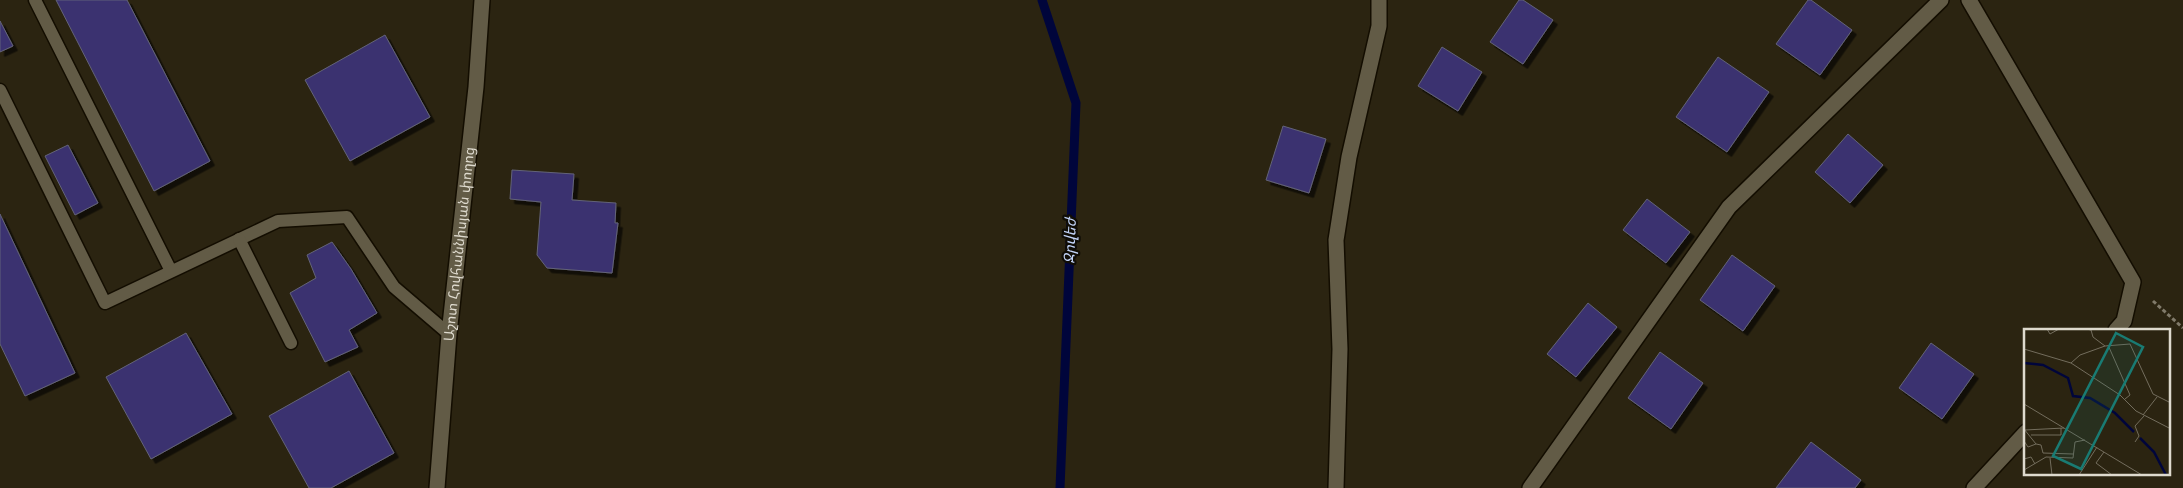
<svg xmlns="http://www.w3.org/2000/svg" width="2183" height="488" viewBox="0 0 2183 488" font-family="'Roboto Serif','Noto Sans Armenian',serif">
	<defs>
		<filter id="shadow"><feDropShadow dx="4.5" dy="4.5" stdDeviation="0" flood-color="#0009"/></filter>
	</defs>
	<rect width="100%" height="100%" fill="#2b2411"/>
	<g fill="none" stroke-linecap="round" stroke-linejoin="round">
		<path stroke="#00053b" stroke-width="9" d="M1042,0l34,103 -16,385"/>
	</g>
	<g fill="#3b3270" stroke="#636378" filter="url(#shadow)">
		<path d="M56,0h71l83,161 -56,30z"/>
		<path d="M1519,0h4l30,20 -30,44 -33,-22z"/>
		<path d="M1808,0h3l41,30 -32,45 -44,-31z"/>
		<path d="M0,21l13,25 -13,6z"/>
		<path d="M385,35l45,82 -80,44 -45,-81z"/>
		<path d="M1442,47l40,25 -24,39 -40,-25z"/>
		<path d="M1718,57l51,35 -42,60 -51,-35z"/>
		<path d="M1283,126l43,13 -17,54 -43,-13z"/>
		<path d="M1848,134l35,31 -33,38 -35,-31z"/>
		<path d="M68,145l30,58 -23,12 -30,-59z"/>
		<path d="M512,170l62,4 -2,26 44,3 -1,20h3l-6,50 -65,-5 -10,-13 4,-53 -31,-3z"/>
		<path d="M1647,199l43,33 -24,31 -43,-33z"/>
		<path d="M0,214l75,159 -50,23 -25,-52z"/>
		<path d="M332,242l19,27 26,44 -28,17 9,17 -33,15 -35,-69 26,-15 -9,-23z"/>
		<path d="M1732,255l43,31 -32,45 -43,-31z"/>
		<path d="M1588,303l29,24 -41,50 -29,-23z"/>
		<path d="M186,333l46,81 -81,45 -45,-82z"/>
		<path d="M1931,343l43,31 -32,45 -43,-31z"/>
		<path d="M1660,352l43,31 -32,46 -43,-31z"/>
		<path d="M349,371l45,82 -63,35h-22l-40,-72z"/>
		<path d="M1811,442l50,38 -6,8h-79z"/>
	</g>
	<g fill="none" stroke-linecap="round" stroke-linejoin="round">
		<defs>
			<g id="lane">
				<path d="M35,0l136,271"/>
				<path d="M0,90l105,213 173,-82 69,-4 47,70 55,47"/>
				<path d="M239,239l52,104"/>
			</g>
			<g id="street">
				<path d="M1969,0l164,282 -9,39 -8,9"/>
				<path d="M1336,488l4,-139 -4,-109 13,-83 30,-131v-26"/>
				<path d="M1530,488l199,-281 212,-207"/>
				<path d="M1974,488l52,-56"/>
			</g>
			<g id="secondary">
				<path id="s1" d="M437,488l12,-154 27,-247 6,-87"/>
			</g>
		</defs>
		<use href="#lane" stroke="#130d00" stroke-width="15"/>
		<use href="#street" stroke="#130d00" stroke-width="18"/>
		<use href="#secondary" stroke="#130d00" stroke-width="18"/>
		<path stroke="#807a6a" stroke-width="3" stroke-dasharray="4 2.5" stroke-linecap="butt" d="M2153,301l30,27"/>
		<use href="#lane" stroke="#625b46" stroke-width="12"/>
		<use href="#street" stroke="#625b46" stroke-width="15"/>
		<use href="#secondary" stroke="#625b46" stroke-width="15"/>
	</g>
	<g text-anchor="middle" stroke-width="4.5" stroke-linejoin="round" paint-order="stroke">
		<g font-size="14" fill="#dedace" stroke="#100d06">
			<text dy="5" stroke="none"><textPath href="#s1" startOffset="245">Աշոտ Հովհաննիսյան փողոց</textPath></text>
		</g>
		<g font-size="15" font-style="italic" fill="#c2d3f7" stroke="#100d06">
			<text transform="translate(1070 241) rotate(-88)" y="5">Ջրվեժ</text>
		</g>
	</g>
	<g transform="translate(2024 329)">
		<rect width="146" height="146" fill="#2b2411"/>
		<path fill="none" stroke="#00053b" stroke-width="2.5" d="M0,34l19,2 25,13 5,18 17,2 25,15 19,19M116,109l14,14 12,23"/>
		<path fill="none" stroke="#736d5d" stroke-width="1" d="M23,0l3,5 9,-5M62,0l5,1 2,7 12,9M84,16l22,50 -5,4M0,20l47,14 49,32 16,16 35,18M47,34l9,-8 25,-9 25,-2 23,50 18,9M0,75l118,71M119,86l14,-18M0,100l12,15 5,1 2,8 30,1M1,101l39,-2M7,106h30v-7M0,112l4,6 8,-3M111,113l4,-6 -4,-10 9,-10M80,123l-8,11 16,12M26,129l2,17M0,130l7,-2 4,7M0,141l22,-13 27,1 2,-16 10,-2M55,146l18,-28"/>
		<path fill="#197b73" fill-opacity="0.15" stroke="#197b73" stroke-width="2.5" d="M92,4l27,14 -62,122 -28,-13z"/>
		<rect width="146" height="146" fill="none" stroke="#dedace" stroke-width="2.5"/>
	</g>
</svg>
